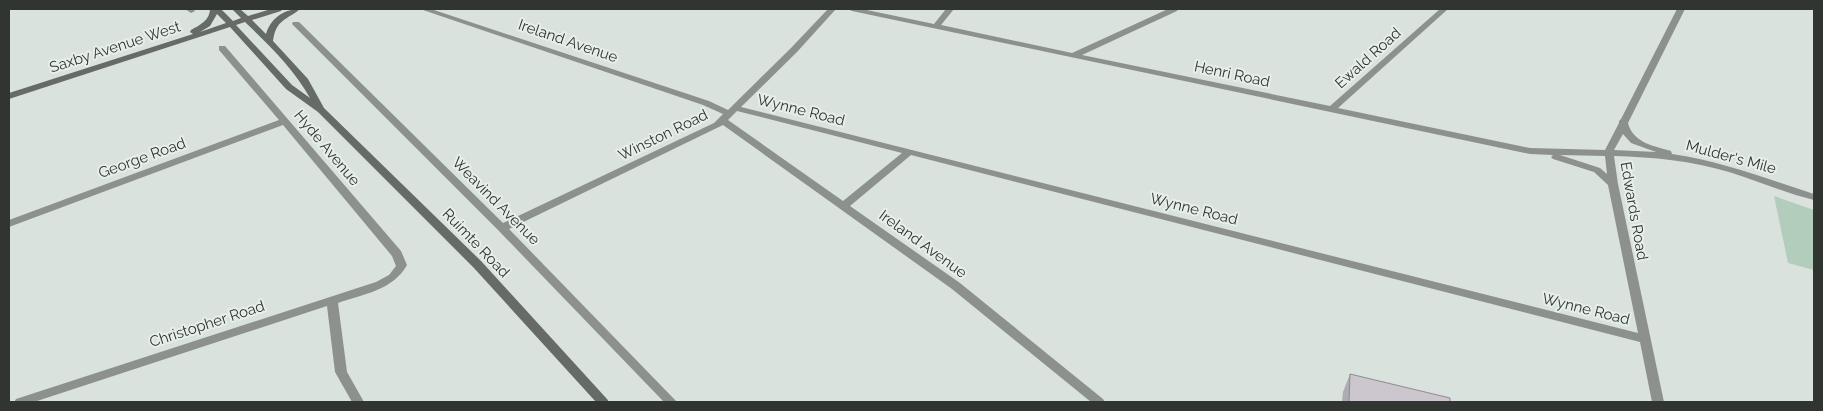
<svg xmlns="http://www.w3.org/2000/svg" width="1823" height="411" viewBox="0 0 1823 411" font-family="Raleway,sans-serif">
	<rect width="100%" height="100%" fill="#d9e2dc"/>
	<path fill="#b3cdbc" d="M1774,196l40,14v60l-26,-7z"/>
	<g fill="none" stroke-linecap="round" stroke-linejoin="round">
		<g fill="#8d918e" fill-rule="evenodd">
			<path d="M185,9h8l2,2 -4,2z"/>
			<path d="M420,9h11l278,92 19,9 63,-62 37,-39h8l-39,43 -56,55 897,226 -30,-148 -14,-13 -41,-13 -2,-2 2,-2 -23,-1 -678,-143 -4,-2h14l72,15 12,-15h8l-13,16 131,28 96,-44h10l-1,2 -95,44 248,51 110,-97h8l-110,99 192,40 75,2 14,-27v-2l2,-2 56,-110h8l-57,114c5,20 26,23 43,28l1,3c49,7 95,25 142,40v6c-29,-7 -56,-19 -85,-28 -37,-11 -76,-15 -115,-16l4,28 46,218h-12l-12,-60 -729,-187 -61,51 110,77 143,116 2,3h-14l-139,-113 -229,-164 -214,104 168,173h-13l-166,-172 -206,-206 1,-2h6l204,201 211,-100 9,-9 -20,-9zM737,111l165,42 -59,48 -115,-81zM1623,134l8,9 25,9 -42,-2zM1560,155l45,1 2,18 -7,-6z"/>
			<path d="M219,46h6l176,205 6,14c-14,25 -43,29 -69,38l9,69 17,30h-12l-17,-30 -8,-66 -293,96h-20l2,-3 360,-117 13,-7 7,-9 -4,-10 -109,-131 -274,102v-7l270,-100 -60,-70z"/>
		</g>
		<path fill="#666b68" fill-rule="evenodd" d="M210,9h11l12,12 8,-3 -9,-9h8l8,7 23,-7h11l-1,2 -29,9 14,14c5,-16 18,-25 34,-25 -13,11 -24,10 -27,32l35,38 16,29 157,153 126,138 2,3h-13l-123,-135 -155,-155 -32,-23 -56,-62 -221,72v-6l184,-59 -3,-2 1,-2c9,-5 19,-10 19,-21zM217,14l9,9 -26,9 10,-6zM245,22c24,23 49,47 65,76l-18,-13 -56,-60z"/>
	</g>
	<path fill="#afabb2" d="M1350,374l100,28h-108l1,-10z"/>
	<path fill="#ccc7cf" stroke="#8f8b91" d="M1350,374l100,24v4h-101z"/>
	<g text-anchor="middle" stroke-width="4" stroke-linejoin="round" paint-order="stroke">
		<g font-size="15" fill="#313532" stroke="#e7efe9">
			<text transform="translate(568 41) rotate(19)" y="5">Ireland Avenue</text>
			<text transform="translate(115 47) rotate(-18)" y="5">Saxby Avenue West</text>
			<text transform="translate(1368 58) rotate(-42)" y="5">Ewald Road</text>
			<text transform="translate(1232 74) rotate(12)" y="5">Henri Road</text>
			<text transform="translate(801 110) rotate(14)" y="5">Wynne Road</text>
			<text transform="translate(663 135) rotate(-26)" y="5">Winston Road</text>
			<text transform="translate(327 148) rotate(50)" y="5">Hyde Avenue</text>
			<text transform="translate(1731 157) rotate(15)" y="5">Mulder's Mile</text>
			<text transform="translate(142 158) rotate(-20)" y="5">George Road</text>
			<text transform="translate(496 201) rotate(45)" y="5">Weavind Avenue</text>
			<text transform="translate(1194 209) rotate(14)" y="5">Wynne Road</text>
			<text transform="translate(1634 211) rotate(80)" y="5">Edwards Road</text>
			<text transform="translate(476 243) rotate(46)" y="5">Ruimte Road</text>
			<text transform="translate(923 244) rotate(36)" y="5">Ireland Avenue</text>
			<text transform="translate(1586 309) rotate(14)" y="5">Wynne Road</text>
			<text transform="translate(207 324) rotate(-18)" y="5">Christopher Road</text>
		</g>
	</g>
	<rect width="1823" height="411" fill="none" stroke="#313532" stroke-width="20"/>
</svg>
